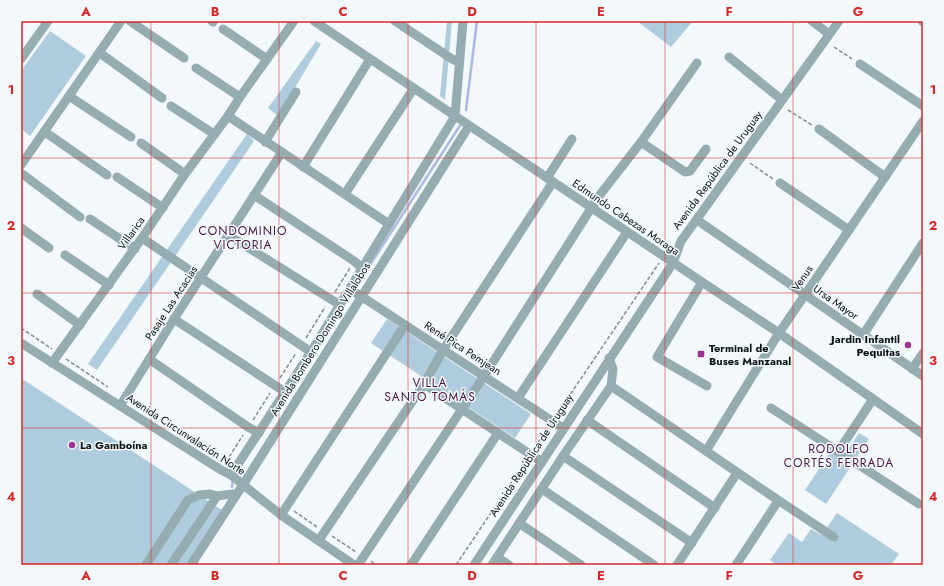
<svg xmlns="http://www.w3.org/2000/svg" width="944" height="586" viewBox="0 0 944 586" font-family="Jost,sans-serif">
	<rect width="100%" height="100%" fill="#f2f8fb"/>
	<g fill="#aeccdd">
		<path d="M447,21h5l-7,79 -5,-4z"/>
		<path d="M637,21h56l-22,26z"/>
		<path d="M50,31l36,25 -56,80 -9,-7v-58z"/>
		<path d="M316,41l5,3 -43,72 -10,-8z"/>
		<path d="M247,134l7,7 -157,229 -9,-6z"/>
		<path d="M387,319l144,95 -16,24 -144,-95z"/>
		<path d="M21,378l204,134 -35,53h-169z"/>
		<path d="M859,433l10,6 -43,65 -21,-14 26,-39 11,7z"/>
		<path d="M837,513l62,41 -8,11h-114l-7,-5 19,-27 13,9 9,-13 11,6z"/>
	</g>
	<g fill="none" stroke-linecap="round" stroke-linejoin="round">
		<g stroke="#adb9e0" stroke-width="2.5">
			<path d="M466,110l11,-89"/>
			<path d="M357,285l104,-161"/>
			<path d="M232,487l1,-8"/>
		</g>
		<g stroke="#848b8f" stroke-width="1.5" stroke-dasharray="4 2" stroke-linecap="butt">
			<path d="M834,47l18,12"/>
			<path d="M788,110l24,15"/>
			<path d="M750,163l23,16"/>
			<path d="M335,292l15,-24"/>
			<path d="M21,328l31,21"/>
			<path d="M306,338l19,-31"/>
			<path d="M66,359l42,28"/>
			<path d="M280,378l16,-25"/>
			<path d="M557,414l102,-151"/>
			<path d="M253,420l17,-27"/>
			<path d="M535,447l12,-18"/>
			<path d="M226,462l17,-27"/>
			<path d="M294,511l23,16"/>
			<path d="M332,536l24,16"/>
			<path d="M371,561l5,4"/>
			<path d="M456,565l69,-103"/>
		</g>
		<g stroke="#95acb0" stroke-width="9">
			<path d="M130,21l54,37"/>
			<path d="M212,21l1,1"/>
			<path d="M314,21l388,261 77,51 144,101"/>
			<path d="M395,21l57,38 7,3"/>
			<path d="M812,21l17,13"/>
			<path d="M922,21l1,1"/>
			<path d="M223,29l44,30"/>
			<path d="M100,53l62,45"/>
			<path d="M729,57l53,43"/>
			<path d="M21,59l27,-38"/>
			<path d="M860,64l63,42"/>
			<path d="M196,68l44,29"/>
			<path d="M69,96l62,41"/>
			<path d="M171,106l43,28"/>
			<path d="M228,116l161,108"/>
			<path d="M819,129l66,48"/>
			<path d="M45,132l62,43"/>
			<path d="M265,142l31,-50"/>
			<path d="M641,142l44,30 5,-1 16,-22"/>
			<path d="M141,143l44,31"/>
			<path d="M21,165l100,-144"/>
			<path d="M303,167l67,-108"/>
			<path d="M21,173l59,44"/>
			<path d="M117,177l46,31"/>
			<path d="M547,178l25,-39"/>
			<path d="M780,183l69,47"/>
			<path d="M345,194l69,-106"/>
			<path d="M254,195l100,66 8,7"/>
			<path d="M90,219l45,30"/>
			<path d="M697,220l226,156"/>
			<path d="M21,228l28,20"/>
			<path d="M228,235l112,70"/>
			<path d="M142,238l169,114"/>
			<path d="M65,255l44,30"/>
			<path d="M702,282l-45,75 50,29"/>
			<path d="M350,289l213,139"/>
			<path d="M37,294l43,31"/>
			<path d="M174,319l111,73"/>
			<path d="M863,335l60,-92"/>
			<path d="M21,343l200,127 10,5 50,40 73,50"/>
			<path d="M149,359l99,68 11,6"/>
			<path d="M52,363l90,-125 43,-64 43,-58 12,-19 54,-76"/>
			<path d="M912,369l11,-16"/>
			<path d="M424,384l118,78"/>
			<path d="M611,386c74,50 147,102 223,151"/>
			<path d="M518,398l109,-166"/>
			<path d="M120,406l54,-87 108,-167"/>
			<path d="M771,408l148,96"/>
			<path d="M587,420l128,88"/>
			<path d="M706,451l73,-118 144,-212"/>
			<path d="M838,452l35,-53"/>
			<path d="M563,456l129,87"/>
			<path d="M231,475l80,-123 144,-236 8,-95"/>
			<path d="M542,489l112,76"/>
			<path d="M281,515l124,-190"/>
			<path d="M519,523l62,42"/>
			<path d="M319,540l105,-156 19,-34 110,-168"/>
			<path d="M497,557l12,8"/>
			<path d="M146,565l42,-65 11,-5 11,-1 7,2 16,-2 3,1"/>
			<path d="M171,565l46,-69"/>
			<path d="M191,565l57,-88 221,-351"/>
			<path d="M358,565l126,-189 115,-180 42,-54 56,-79"/>
			<path d="M411,565l87,-132"/>
			<path d="M474,565l199,-302 8,-22 158,-220"/>
			<path d="M492,565l71,-109 48,-70 2,-17 -4,-11"/>
			<path d="M677,565l60,-92"/>
			<path d="M736,565l42,-64"/>
		</g>
	</g>
	<path fill="none" stroke="#d62828" stroke-width="1" stroke-opacity="0.55" d="M151,21v544M279,21v544M408,21v544M536,21v544M665,21v544M793,21v544M21,158h902M21,293h902M21,428h902"/>
	<g fill="#9d3293" stroke="#f2f8fb" stroke-width="1.5">
		<circle cx="908" cy="345" r="4"/>
		<rect x="697" y="350" width="8" height="8" rx="2"/>
		<circle cx="72" cy="445" r="4"/>
	</g>
	<g text-anchor="middle" stroke-width="3" stroke-linejoin="round" paint-order="stroke">
		<g font-size="11" fill="#081116" stroke="#f2f8fb">
			<text transform="translate(717 170) rotate(-54)" y="4">Avenida República de Uruguay</text>
			<text transform="translate(626 217) rotate(34)" y="4">Edmundo Cabezas Moraga</text>
			<text transform="translate(131 233) rotate(-55)" y="4">Villarica</text>
			<text transform="translate(802 278) rotate(-56)" y="4">Venus</text>
			<text transform="translate(836 302) rotate(35)" y="4">Ursa Mayor</text>
			<text transform="translate(171 303) rotate(-57)" y="4">Pasaje Las Acacias</text>
			<text transform="translate(320 339) rotate(-58)" y="4">Avenida Bombero Domingo Villalobos</text>
			<text transform="translate(463 348) rotate(33)" y="4">René Pica Pemjean</text>
			<text transform="translate(186 434) rotate(33)" y="4">Avenida Circunvalación Norte</text>
			<text transform="translate(531 455) rotate(-57)" y="4">Avenida República de Uruguay</text>
		</g>
		<g font-size="11" font-weight="bold" fill="#081116" stroke="#f2f8fb" text-anchor="start">
			<text x="900" y="343" text-anchor="end">Jardin Infantil<tspan x="900" dy="13">Pequitas</tspan></text>
			<text x="709" y="352">Terminal de<tspan x="709" dy="13">Buses Manzanal</tspan></text>
			<text x="80" y="449">La Gamboína</text>
		</g>
		<g font-size="12" letter-spacing="1" fill="#491644" stroke="#f2f8fb">
			<text x="243" y="235">CONDOMINIO<tspan x="243" dy="14">VICTORIA</tspan></text>
			<text x="430" y="387">VILLA<tspan x="430" dy="14">SANTO TOMÁS</tspan></text>
			<text x="839" y="453">RODOLFO<tspan x="839" dy="14">CORTÉS FERRADA</tspan></text>
		</g>
	</g>
	<rect width="944" height="586" fill="none" stroke="#f2f8fb" stroke-width="44"/>
	<rect x="22" y="22" width="900" height="542" fill="none" stroke="#d62828" stroke-width="1.5"/>
	<g font-size="13" text-anchor="middle" font-weight="bold" fill="#d62828">
		<text x="86" y="16">A</text>
		<text x="215" y="16">B</text>
		<text x="343" y="16">C</text>
		<text x="472" y="16">D</text>
		<text x="601" y="16">E</text>
		<text x="729" y="16">F</text>
		<text x="858" y="16">G</text>
		<text x="11" y="94">1</text>
		<text x="933" y="94">1</text>
		<text x="11" y="230">2</text>
		<text x="933" y="230">2</text>
		<text x="11" y="365">3</text>
		<text x="933" y="365">3</text>
		<text x="11" y="501">4</text>
		<text x="933" y="501">4</text>
		<text x="86" y="580">A</text>
		<text x="215" y="580">B</text>
		<text x="343" y="580">C</text>
		<text x="472" y="580">D</text>
		<text x="601" y="580">E</text>
		<text x="729" y="580">F</text>
		<text x="858" y="580">G</text>
	</g>
</svg>
